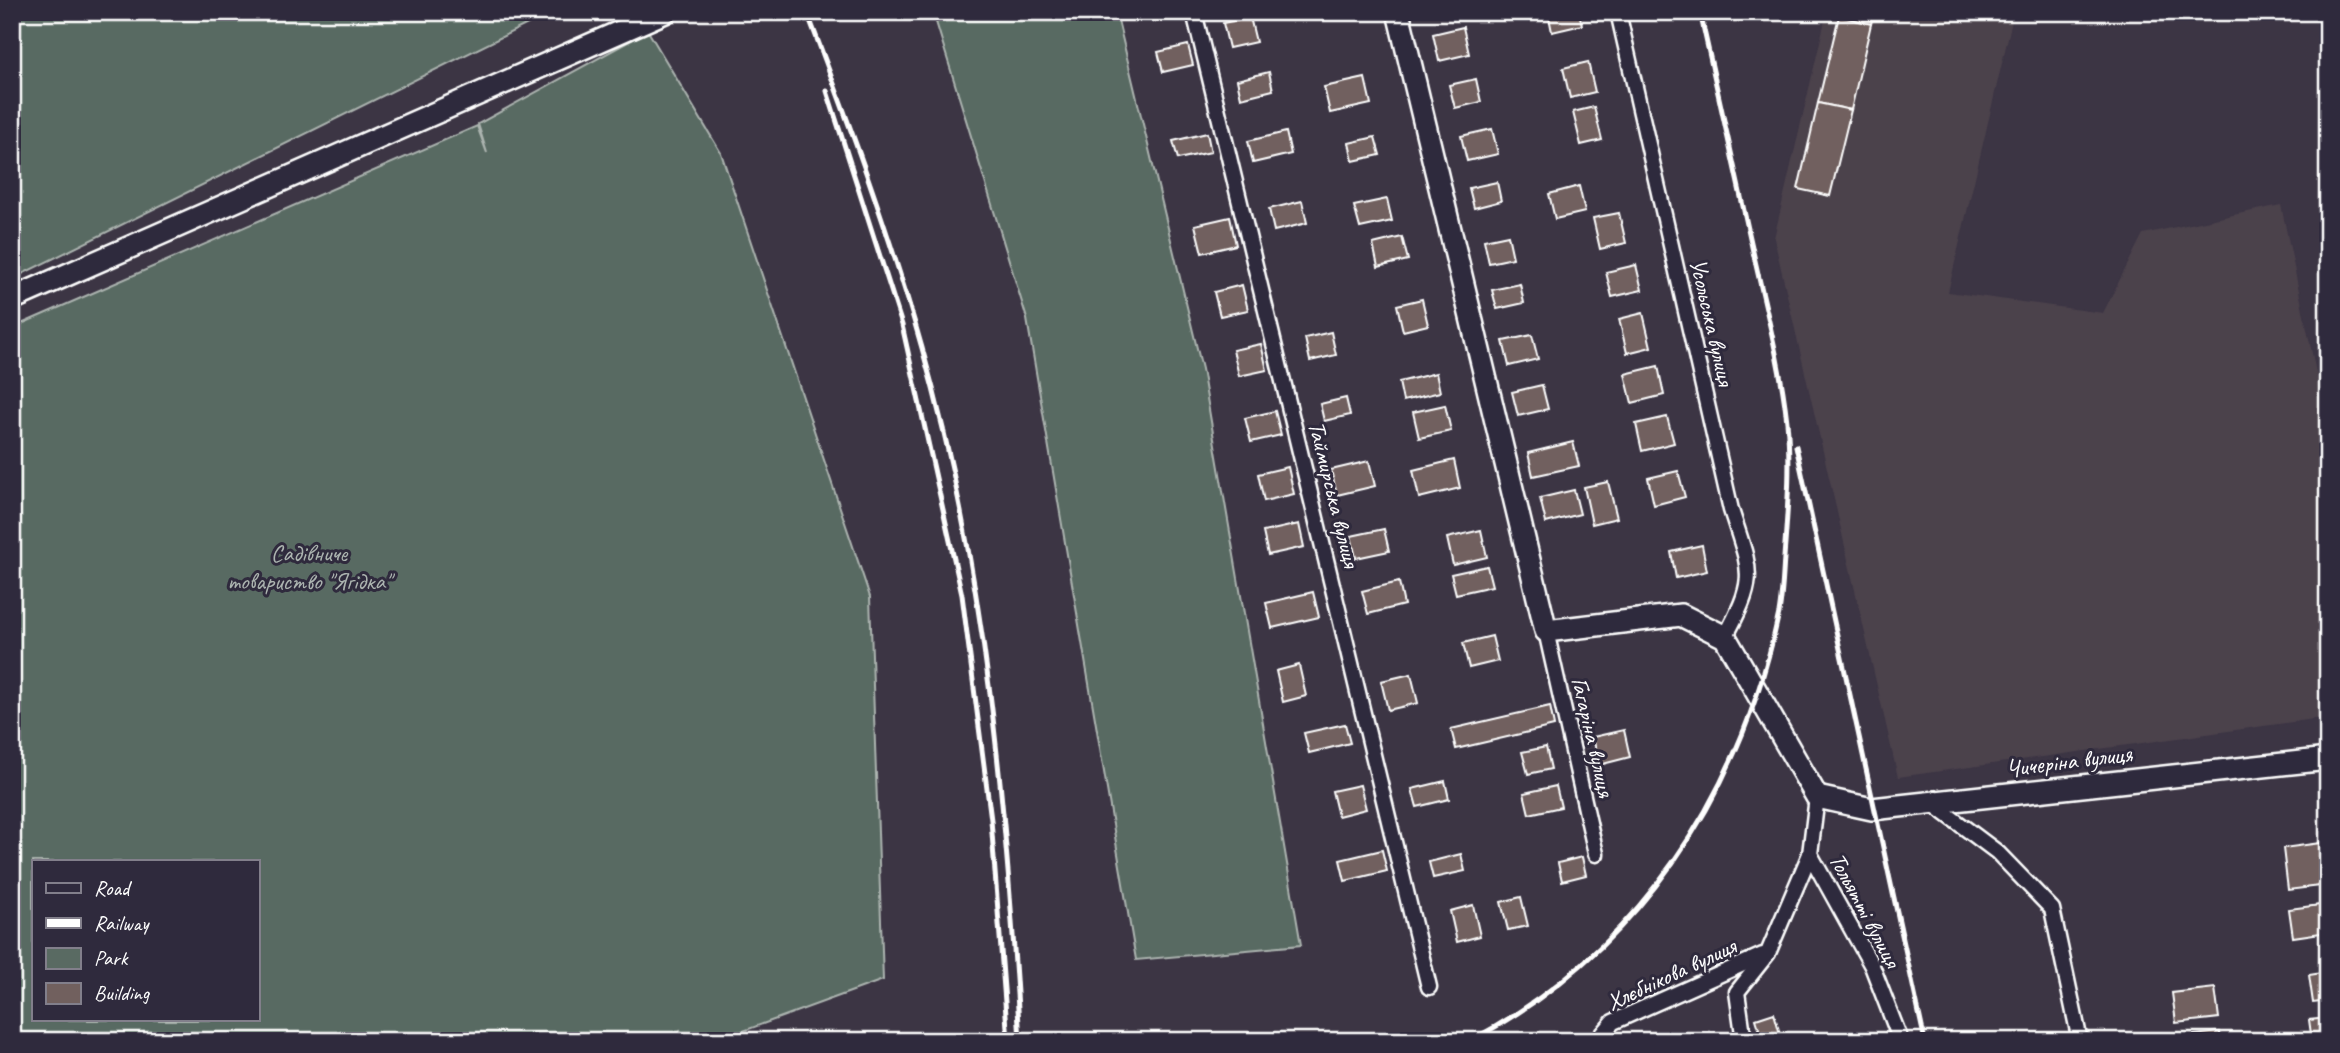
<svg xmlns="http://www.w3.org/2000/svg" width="2340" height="1053" viewBox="0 0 2340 1053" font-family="Caveat,sans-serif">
	<rect width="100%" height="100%" fill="#3c3544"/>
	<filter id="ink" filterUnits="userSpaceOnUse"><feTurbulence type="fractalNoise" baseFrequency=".0143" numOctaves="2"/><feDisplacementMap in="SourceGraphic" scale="14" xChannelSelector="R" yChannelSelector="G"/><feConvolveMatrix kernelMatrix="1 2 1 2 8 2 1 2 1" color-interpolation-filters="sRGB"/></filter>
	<g filter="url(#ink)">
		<path fill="#4c424c" d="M1827,12h187l-66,280 155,21 40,-79 138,-29 47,225v287l-430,60 -124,-539z"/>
		<g fill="#596a62" stroke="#acb4b0" stroke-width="2" fill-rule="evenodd">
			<path d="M12,12h540l-540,267z"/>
			<path d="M933,12h183l86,357 99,576 -165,15 -109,-641z"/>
			<path d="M648,31l73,122 149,444 13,383 -167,61h-34l-2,-12v12h-668v-713l465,-202 10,27 -9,-29zM33,862h224v158h-224z"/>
		</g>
		<g fill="#71605e" stroke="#fff" stroke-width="2">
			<path d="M1548,12h31l3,13 -30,7z"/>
			<path d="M1840,12h34l-3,12 -32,-8z"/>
			<path d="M1839,16l32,8 -20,86 -33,-7z"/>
			<path d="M1250,17l6,25 -27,6 -6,-25z"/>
			<path d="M1463,27l6,27 -30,7 -6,-27z"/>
			<path d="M1188,45l5,20 -30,7 -5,-20z"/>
			<path d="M1588,62l7,30 -25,6 -7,-30z"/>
			<path d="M1269,72l4,18 -32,8 -4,-18z"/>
			<path d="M1365,78l6,26 -41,9 -6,-26z"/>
			<path d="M1476,79l5,23 -26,6 -6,-23z"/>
			<path d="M1818,103l33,7 -21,86 -32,-7z"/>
			<path d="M1594,107l8,33 -21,5 -8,-33z"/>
			<path d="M1492,129l6,25 -31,7 -6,-25z"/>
			<path d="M1286,132l5,22 -38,9 -5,-22z"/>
			<path d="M1207,133l4,19 -33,7 -5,-18z"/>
			<path d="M1375,137l5,18 -27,6 -4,-18z"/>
			<path d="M1497,182l4,19 -27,7 -5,-20z"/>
			<path d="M1579,186l6,26 -30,7 -6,-25z"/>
			<path d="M1387,199l5,22 -32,7 -6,-22z"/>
			<path d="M1302,201l5,22 -33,8 -5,-22z"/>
			<path d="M1619,213l7,30 -26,6 -7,-31z"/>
			<path d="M1230,217l6,28 -34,8 -7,-28z"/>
			<path d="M1508,235l5,23 -24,5 -5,-23z"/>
			<path d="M1402,237l6,23 -30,7 -5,-23z"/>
			<path d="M1636,265l6,25 -30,7 -6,-25z"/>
			<path d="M1520,284l4,19 -27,6 -5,-19z"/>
			<path d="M1242,285l6,25 -28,6 -6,-24z"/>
			<path d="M1422,299l6,26 -25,6 -6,-26z"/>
			<path d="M1643,313l8,34 -24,6 -8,-34z"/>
			<path d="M1331,332l5,23 -26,6 -5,-23z"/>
			<path d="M1532,335l6,24 -29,7 -6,-25z"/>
			<path d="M1261,344l6,26 -28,6 -6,-26z"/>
			<path d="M1658,366l6,29 -32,8 -7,-29z"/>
			<path d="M1436,373l4,19 -37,9 -4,-19z"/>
			<path d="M1542,385l6,24 -30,7 -6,-24z"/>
			<path d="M1346,398l4,17 -26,6 -4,-17z"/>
			<path d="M1445,405l6,26 -32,7 -6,-26z"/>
			<path d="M1275,411l6,24 -30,7 -6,-24z"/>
			<path d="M1667,417l7,26 -32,8 -6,-27z"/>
			<path d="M1573,442l6,24 -46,10 -5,-23z"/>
			<path d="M1454,460l6,28 -41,10 -6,-28z"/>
			<path d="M1369,461l6,25 -38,9 -6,-25z"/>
			<path d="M1288,467l6,27 -30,7 -6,-27z"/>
			<path d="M1678,471l7,26 -31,8 -6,-27z"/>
			<path d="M1608,482l9,36 -25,6 -8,-37z"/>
			<path d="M1574,490l6,24 -34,9 -6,-25z"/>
			<path d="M1299,524l5,23 -36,8 -5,-23z"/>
			<path d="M1384,529l5,22 -33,7 -5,-22z"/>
			<path d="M1481,530l6,27 -34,8 -6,-27z"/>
			<path d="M1702,545l5,26 -31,7 -5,-26z"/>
			<path d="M1487,566l5,20 -36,8 -5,-20z"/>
			<path d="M1399,582l5,23 -36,9 -6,-23z"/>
			<path d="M1313,592l6,25 -47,11 -6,-25z"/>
			<path d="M1492,636l6,25 -29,7 -6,-25z"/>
			<path d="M1299,665l7,31 -23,6 -7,-31z"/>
			<path d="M1411,674l7,29 -30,7 -7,-29z"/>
			<path d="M1550,706l4,20 -98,23 -5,-20z"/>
			<path d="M1345,724l5,19 -41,10 -5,-20z"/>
			<path d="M1624,730l6,27 -31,8 -6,-28z"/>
			<path d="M1546,747l5,22 -23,5 -6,-22z"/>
			<path d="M1445,781l4,18 -32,8 -5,-18z"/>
			<path d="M1360,785l6,24 -28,7 -6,-25z"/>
			<path d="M1556,786l5,21 -32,7 -5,-21z"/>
			<path d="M2328,842v43l-40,5 -5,-42z"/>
			<path d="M1382,850l5,21 -42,10 -5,-21z"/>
			<path d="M1461,854l4,17 -32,7 -4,-16z"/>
			<path d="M1582,857l4,18 -24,6 -4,-18z"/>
			<path d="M1521,897l7,29 -20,4 -7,-28z"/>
			<path d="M2328,904v28l-35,5 -4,-28z"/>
			<path d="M1473,905l7,31 -23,6 -7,-31z"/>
			<path d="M2328,972v29l-15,2 -4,-28z"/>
			<path d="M2215,988l4,30 -43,5 -4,-30z"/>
			<path d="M1774,1013l8,28h-19l-7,-22z"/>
			<path d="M2328,1018v23h-16l-3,-21z"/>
			<path d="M2220,1032l1,9h-37v-5z"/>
		</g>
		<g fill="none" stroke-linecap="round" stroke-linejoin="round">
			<defs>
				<g id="street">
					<path d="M1194,12l235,975"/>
					<path d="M1618,12l113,498c20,63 27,66 -6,127"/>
					<path d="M1546,631l50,223"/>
					<path d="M1817,797l-7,57 62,112 29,75"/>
					<path d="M1933,804l64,48 55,57 28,132"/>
					<path d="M1597,1041l16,-19 150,-67"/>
					<path d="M1744,1041l-7,-49 31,-39 42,-99"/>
				</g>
				<g id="secondary">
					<path d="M1398,12l148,619 135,-16 44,22 92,160 55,12 456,-50"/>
					<path d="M12,299l653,-287"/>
				</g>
			</defs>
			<use href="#street" stroke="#fff" stroke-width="19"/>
			<use href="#secondary" stroke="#fff" stroke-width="26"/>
			<use href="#street" stroke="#2f2a3d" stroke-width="14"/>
			<use href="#secondary" stroke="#2f2a3d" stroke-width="21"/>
			<g stroke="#fff" stroke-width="5">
				<path d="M807,12c42,111 83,222 115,336 64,224 84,461 98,693"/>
				<path d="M827,91l75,234 60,270 29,225 17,221"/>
				<path d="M1796,446l129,595"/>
				<path d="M1470,1041c167,-88 270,-244 309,-428 4,-22 4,-47 6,-69 3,-41 6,-81 2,-122 -6,-56 -21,-112 -33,-166 -18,-81 -36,-162 -54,-244"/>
			</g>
		</g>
	</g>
	<g text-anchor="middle" stroke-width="6" stroke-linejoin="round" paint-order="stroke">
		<g font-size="24" fill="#fff" stroke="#2f2a3d">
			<text transform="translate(1712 322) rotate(77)" y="8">Усольська вулиця</text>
			<text transform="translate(1334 494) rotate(76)" y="8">Таймирська вулиця</text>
			<text transform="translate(1593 737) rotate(77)" y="8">Гагаріна вулиця</text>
			<text transform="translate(2069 761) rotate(-7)" y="8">Чичеріна вулиця</text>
			<text transform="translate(1865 910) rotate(62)" y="8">Тольятті вулиця</text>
			<text transform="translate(1671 974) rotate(-25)" y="8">Хлєбнікова вулиця</text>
		</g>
		<g font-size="24" fill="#acb4b0" stroke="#2f2a3d">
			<text x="309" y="561">Садівниче<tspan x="309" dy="28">товариство "Ягідка"</tspan></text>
		</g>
	</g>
	<rect width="2340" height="1053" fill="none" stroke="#2f2a3d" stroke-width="42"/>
	<rect x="21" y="21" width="2298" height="1011" fill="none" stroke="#fff" stroke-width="2.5" filter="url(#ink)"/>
	<rect x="32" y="860" width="228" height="161" fill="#2f2a3d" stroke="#827f8b" stroke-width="2"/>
	<rect x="46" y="883" width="35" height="10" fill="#2f2a3d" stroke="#827f8b" stroke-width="2"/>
	<text x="94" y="895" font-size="21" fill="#ffffff">Road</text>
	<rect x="46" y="918" width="35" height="10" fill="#ffffff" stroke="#827f8b" stroke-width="2"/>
	<text x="94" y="930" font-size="21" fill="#ffffff">Railway</text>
	<rect x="46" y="948" width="35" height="21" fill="#596a62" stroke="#827f8b" stroke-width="2"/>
	<text x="94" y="965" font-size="21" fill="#ffffff">Park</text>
	<rect x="46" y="983" width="35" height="21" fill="#71605e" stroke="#827f8b" stroke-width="2"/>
	<text x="94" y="1000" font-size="21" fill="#ffffff">Building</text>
</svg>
